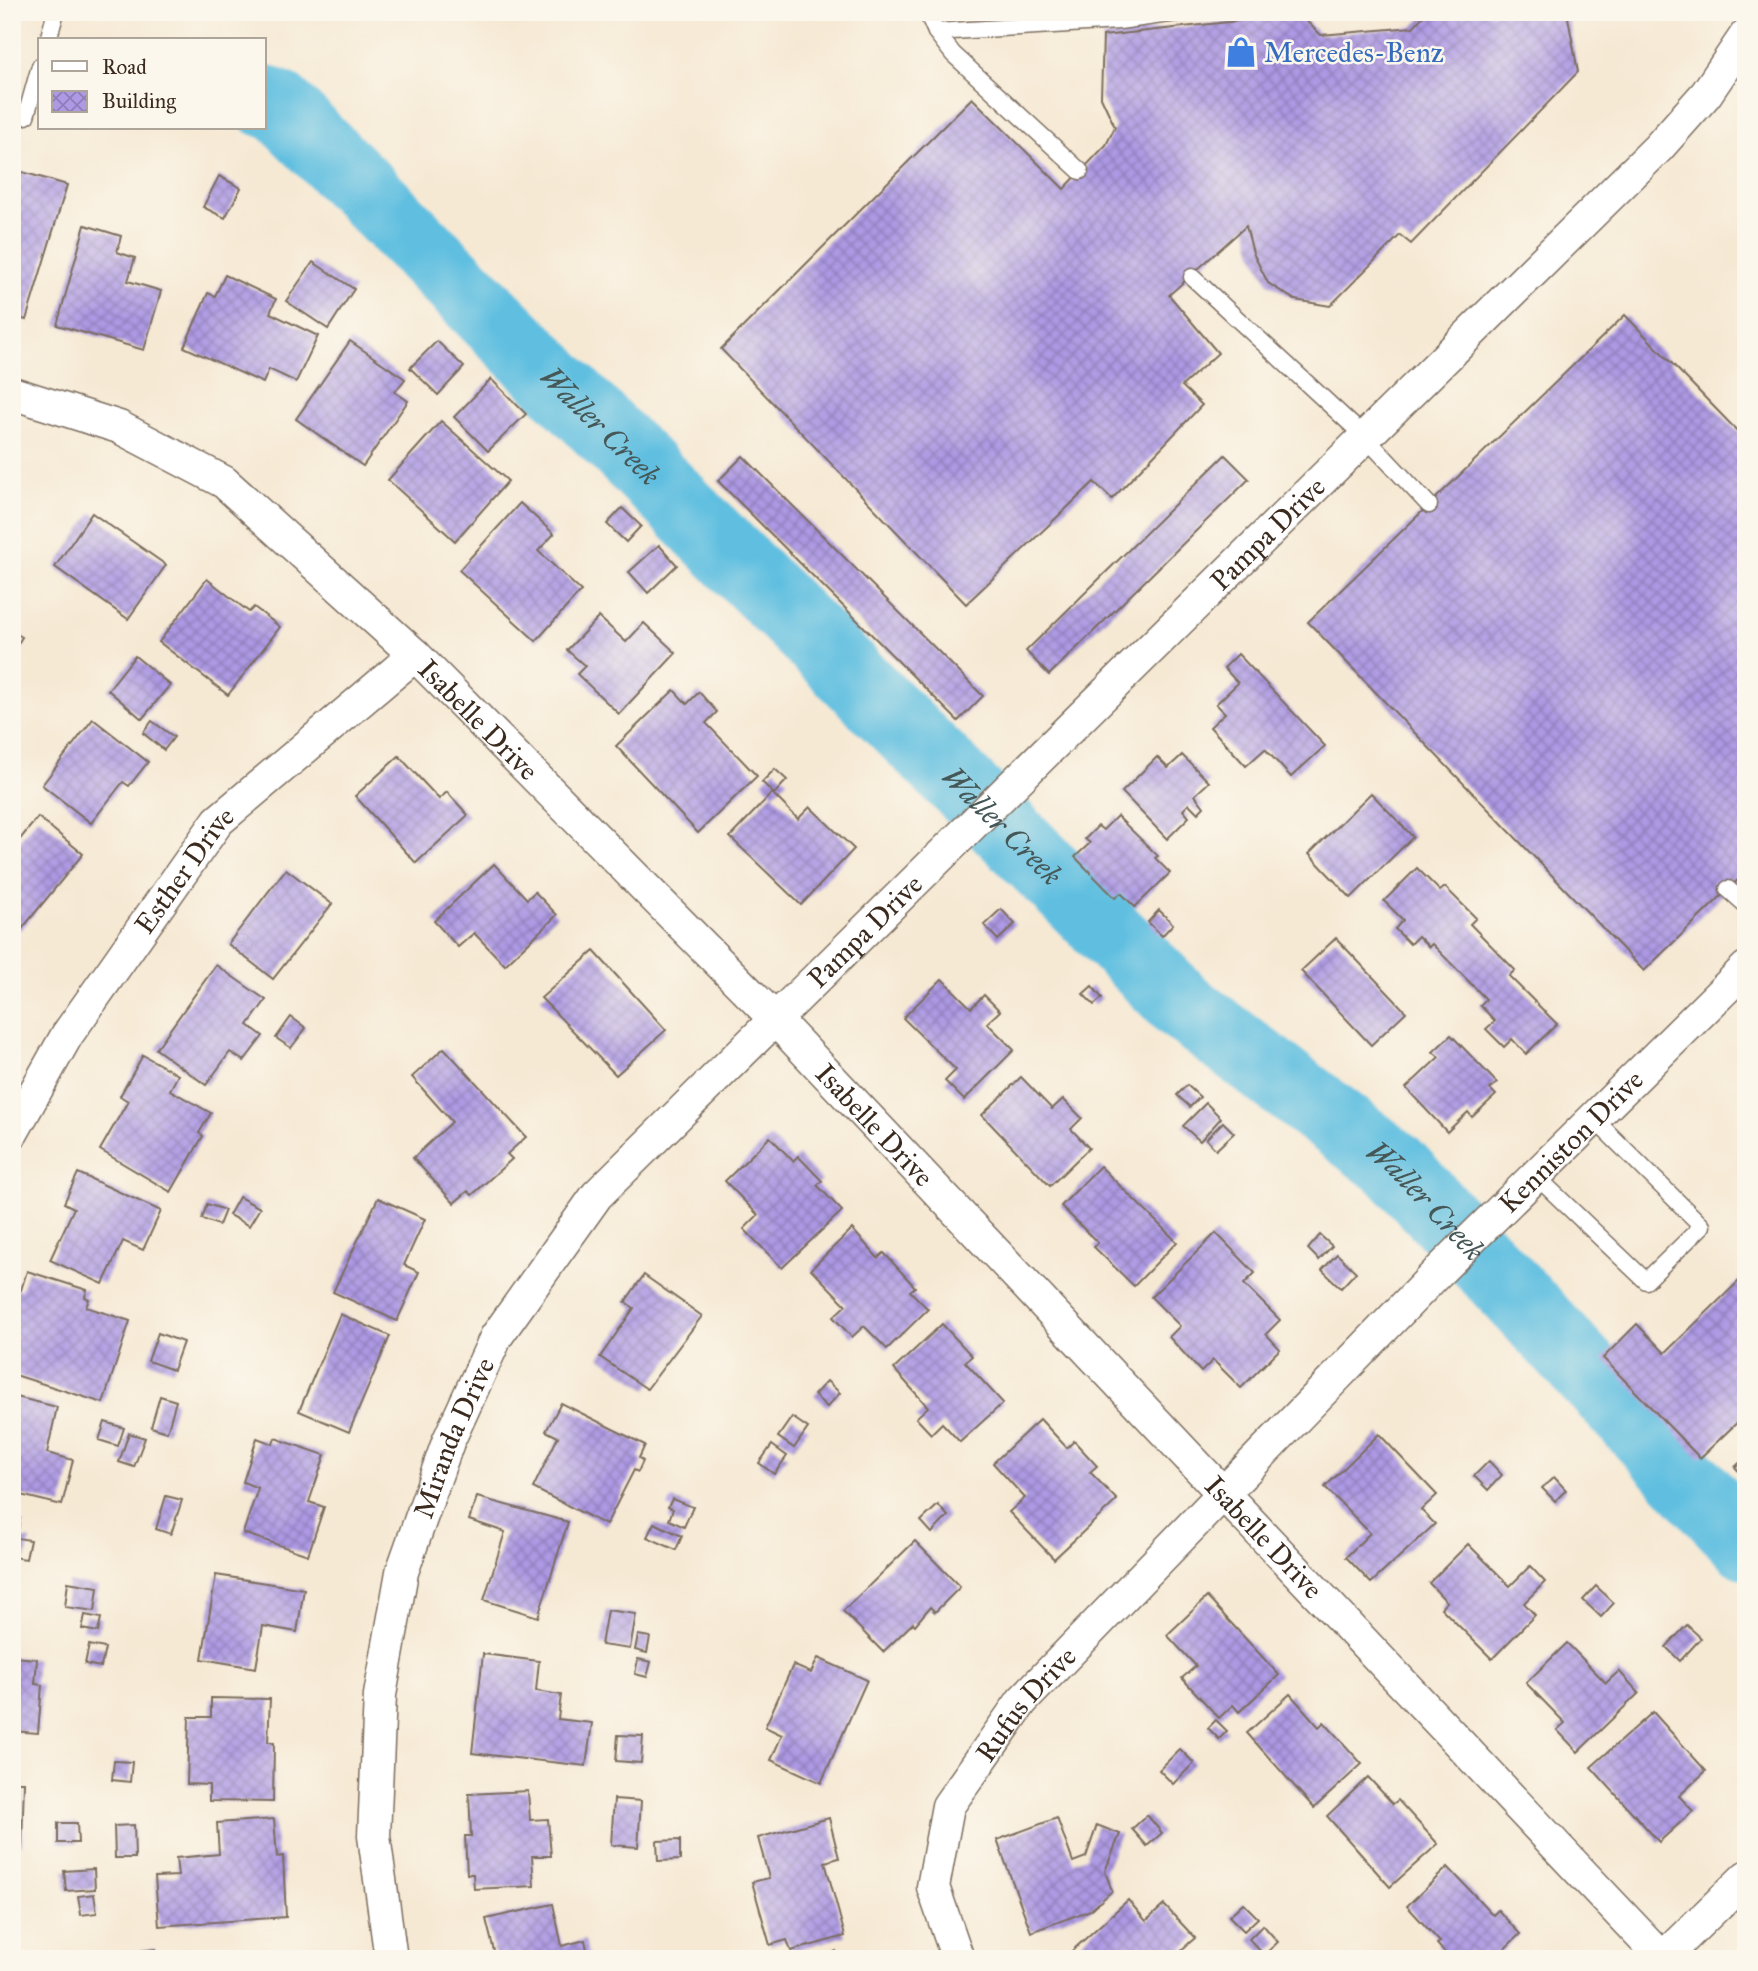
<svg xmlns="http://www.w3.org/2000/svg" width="1758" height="1971" viewBox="0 0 1758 1971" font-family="'IM FELL Great Primer',serif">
	<defs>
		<pattern id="building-cross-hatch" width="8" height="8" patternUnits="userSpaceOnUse" patternTransform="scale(1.75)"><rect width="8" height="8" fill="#ad99e4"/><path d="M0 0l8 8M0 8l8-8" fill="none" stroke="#8e7db8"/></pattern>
	</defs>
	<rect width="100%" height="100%" fill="#fbf7ec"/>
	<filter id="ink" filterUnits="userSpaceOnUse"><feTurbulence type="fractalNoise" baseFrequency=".0143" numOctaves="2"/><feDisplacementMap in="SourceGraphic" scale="14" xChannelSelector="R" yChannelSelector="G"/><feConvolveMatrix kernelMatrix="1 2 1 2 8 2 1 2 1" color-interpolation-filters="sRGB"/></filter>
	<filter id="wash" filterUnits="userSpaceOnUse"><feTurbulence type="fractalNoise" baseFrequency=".00686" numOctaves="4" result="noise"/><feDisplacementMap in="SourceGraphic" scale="28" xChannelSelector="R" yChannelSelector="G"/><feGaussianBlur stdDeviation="1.57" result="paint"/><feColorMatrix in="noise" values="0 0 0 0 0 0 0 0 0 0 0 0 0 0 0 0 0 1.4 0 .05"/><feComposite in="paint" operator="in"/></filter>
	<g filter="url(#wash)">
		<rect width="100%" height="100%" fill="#f6e9d4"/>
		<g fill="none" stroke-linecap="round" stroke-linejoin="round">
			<path stroke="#61bfe0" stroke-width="72" id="s1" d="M264,101l16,6 903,899 211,159 352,378"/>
		</g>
		<g id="blocks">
			<g fill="url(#building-cross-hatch)">
				<path d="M1427,12h140l11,60 -167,172 -11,-9 -70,71 -35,-6 -27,-17 -15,-30 -7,-27 -77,69 49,58 -36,33 20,19 -90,94 -18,-17 -128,122 -245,-255 251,-251 92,91 42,-44 9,-18 -14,-30 2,-61 196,-22 22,21 92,-8z"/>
				<path d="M12,169l55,16 -41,135 -14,-4z"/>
				<path d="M219,176l22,12 -16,30 -22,-11z"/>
				<path d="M85,225l36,11 -4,16 18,6 -7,23 33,10 -17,59 -87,-25z"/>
				<path d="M313,262l41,27 -26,40 -42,-28z"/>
				<path d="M225,275l51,24 -6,14 48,23 -22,46 -27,-13 -6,14 -79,-36 24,-54 7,3z"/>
				<path d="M1625,315l121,125v432l-102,99 -336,-349z"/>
				<path d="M350,341l55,38 -10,13 13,9 -45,65 -67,-47z"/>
				<path d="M437,341l27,26 -26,28 -28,-27z"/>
				<path d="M491,379l35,35 -38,37 -34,-34z"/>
				<path d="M441,421l67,60 -53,60 -67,-61z"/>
				<path d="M1225,455l24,24 -200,196 -23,-24z"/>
				<path d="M743,456l240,240 -25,25 -240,-240z"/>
				<path d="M520,503l34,31 -16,17 43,40 -45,50 -77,-71z"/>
				<path d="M622,508l19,18 -15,16 -19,-18z"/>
				<path d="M92,513l74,52 -38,54 -73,-52z"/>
				<path d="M659,545l18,20 -29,28 -19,-21z"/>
				<path d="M207,579l42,33 5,-5 26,20 -52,68 -69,-53z"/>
				<path d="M599,617l27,25 18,-19 32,30 -57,61 -42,-40 8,-8 -18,-16z"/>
				<path d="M12,631l10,6 -10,16z"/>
				<path d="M1238,654l87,92 -34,31 -26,-28 -19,17 -36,-39 15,-14 -9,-9 22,-21 -14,-15z"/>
				<path d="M135,656l35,29 -28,34 -34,-29z"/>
				<path d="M674,690l13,14 12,-12 18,20 -11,11 51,53 -59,57 -82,-87z"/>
				<path d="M93,719l55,43 -19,24 -6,-4 -32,41 -49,-38z"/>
				<path d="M152,721l22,16 -10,13 -21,-17z"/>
				<path d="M1182,755l27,27 -14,13 9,12 -6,6 -9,-9 -6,6 6,7 -22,22 -45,-47 35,-35 11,11z"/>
				<path d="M399,756l40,43 8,-7 21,23 -52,48 -61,-67z"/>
				<path d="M775,769l12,11 -13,14 -12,-12z"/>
				<path d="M772,793l26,26 12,-12 44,42 -53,56 -71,-68z"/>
				<path d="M1371,793l42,44 -62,61 -42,-44z"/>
				<path d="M1117,816l41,40 -3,2 15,15 -35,34 -14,-14 -6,5 -40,-41 15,-14 -5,-4 13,-13 5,4z"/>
				<path d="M38,817l45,37 -62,76 -9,-7v-74z"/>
				<path d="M494,864l33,35 8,-7 22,23 -52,50 -31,-32 -16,14 -24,-26z"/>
				<path d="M1417,868l23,23 5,-4 31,31 -6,6 45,46 -6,6 48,48 -31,30 -14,-15 -8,8 -18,-18 9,-8 -15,-16 6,-6 -54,-55 -3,3 -11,-11 -8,8 -15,-15 8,-9 -19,-19z"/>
				<path d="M286,869l46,35 -59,75 -45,-35z"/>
				<path d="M1001,909l14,15 -17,16 -14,-15z"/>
				<path d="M1159,910l14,14 -11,12 -14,-14z"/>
				<path d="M1336,938l70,74 -35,33 -70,-74z"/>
				<path d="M594,951l72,79 -50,45 -75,-77z"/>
				<path d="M216,965l50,35 -18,25 15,11 -19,25 -14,-9 -24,33 -50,-36z"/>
				<path d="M942,979l29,29 13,-13 16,16 -13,12 27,27 -50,50 -19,-19 11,-11 -53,-52z"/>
				<path d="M1092,986l10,12 -8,7 -11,-11z"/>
				<path d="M291,1017l15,11 -15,20 -15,-10z"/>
				<path d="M1451,1035l46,48 -7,6 6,6 -24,22 -4,-5 -21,20 -41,-44 33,-31 -6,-5z"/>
				<path d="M444,1048l82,89 -19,17 5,5 -40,36 -4,-4 -14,12 -41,-45 39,-36 -40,-45z"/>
				<path d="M143,1055l35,20 -8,15 41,23 -12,20 4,3 -32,56 -71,-42 28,-49 -8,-5z"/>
				<path d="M1021,1077l31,32 11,-10 19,19 -11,11 18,19 -39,38 -68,-71z"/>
				<path d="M1187,1085l13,12 -10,10 -13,-12z"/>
				<path d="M1206,1103l15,15 -21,23 -17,-15z"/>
				<path d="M1223,1122l11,11 -18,17 -10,-11z"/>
				<path d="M770,1137l23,24 5,-5 24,25 -5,4 25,26 -60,57 -38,-39 14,-14 -33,-34z"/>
				<path d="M1100,1166l77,76 -43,44 -40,-39 4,-4 -37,-37z"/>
				<path d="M78,1173l83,38 -18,39 -20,-9 -20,43 -53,-24 24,-52 -10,-5z"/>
				<path d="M239,1197l21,11 -11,18 -20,-11z"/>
				<path d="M378,1198l47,21 -21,46 15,7 -22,49 -64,-29z"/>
				<path d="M207,1204l18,6 -6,15 -17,-6z"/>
				<path d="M852,1229l26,29 6,-5 31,34 -5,4 18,18 -41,40 -23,-23 -12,11 -19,-20 13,-12 -35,-36z"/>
				<path d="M1216,1233l39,40 -11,11 36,36 -14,14 14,15 -39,39 -28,-28 -12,12 -32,-35 11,-11 -29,-29z"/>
				<path d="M1320,1235l12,11 -13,14 -11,-11z"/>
				<path d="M1337,1254l19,18 -15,16 -19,-18z"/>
				<path d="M27,1271l60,19 -2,7 4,2 -3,8 44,14 -27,82 -91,-29v-84l1,-2 8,2z"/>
				<path d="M1746,1274v140l-46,44 -97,-100 34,-34 28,29z"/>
				<path d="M644,1275l58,41 -55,73 -47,-32 34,-49 -9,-6z"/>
				<path d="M340,1314l50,22 -41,96 -50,-21z"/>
				<path d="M942,1324l30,32 -7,6 38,41 -43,39 -18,-19 -11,11 -15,-16 12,-11 -34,-38z"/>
				<path d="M158,1333l25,9 -10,28 -25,-9z"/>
				<path d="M827,1381l13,12 -13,14 -13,-12z"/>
				<path d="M12,1396l45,11 -10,46 26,7 -11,45 -50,-12z"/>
				<path d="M160,1396l16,5 -9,31 -16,-5z"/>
				<path d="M561,1403l84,42 -6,13 4,3 -5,11 -4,-2 -28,55 -73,-37 25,-51 -12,-6z"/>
				<path d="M792,1417l16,11 -14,20 -16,-11z"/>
				<path d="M1040,1419l27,29 7,-7 23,25 -7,6 27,28 -63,59 -45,-47 16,-14 -32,-35z"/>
				<path d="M105,1422l19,6 -6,18 -19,-6z"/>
				<path d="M129,1433l16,5 -11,29 -15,-5z"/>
				<path d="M1379,1434l58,61 -16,15 14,14 -64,59 -25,-26 24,-24 -45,-46z"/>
				<path d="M257,1438l16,6 2,-6 50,17 -16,47 15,5 -16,48 -65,-22 15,-45 -15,-6z"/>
				<path d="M772,1445l15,11 -13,18 -15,-11z"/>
				<path d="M1746,1457v22l-11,-12z"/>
				<path d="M1489,1461l13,14 -14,15 -14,-14z"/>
				<path d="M1554,1477l12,13 -11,11 -13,-13z"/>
				<path d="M166,1496l16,4 -11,34 -15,-5z"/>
				<path d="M477,1497l91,25 -30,95 -54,-17 21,-68 -36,-12z"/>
				<path d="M672,1499l21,8 -9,20 -15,-7 4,-11 -5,-2z"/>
				<path d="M938,1505l10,11 -16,17 -11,-12z"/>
				<path d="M12,1517l8,1 -3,20 13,2 -4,19 -14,-2z"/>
				<path d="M654,1523l28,13 -6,14 -29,-13z"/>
				<path d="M915,1541l45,46 -25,25 -5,-5 -15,18 -2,-2 -30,29 -40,-41z"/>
				<path d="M1468,1544l42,42 20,-20 15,16 -21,21 11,12 -43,44 -51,-51 6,-6 -18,-19z"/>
				<path d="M216,1575l88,14 -7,43 -34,-6 -7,42 -54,-9z"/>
				<path d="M68,1582l30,5 -3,24 -30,-4z"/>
				<path d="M1596,1586l18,17 -13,14 -18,-17z"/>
				<path d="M1207,1597l72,78 -40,37 -6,-7 -14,13 -37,-40 14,-12 -29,-31z"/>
				<path d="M607,1610l29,4 -6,35 -29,-4z"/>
				<path d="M85,1615l16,3 -3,14 -16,-3z"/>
				<path d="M1687,1625l14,13 -21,23 -14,-14z"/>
				<path d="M638,1635l12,2 -3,16 -12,-3z"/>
				<path d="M1567,1643l39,40 13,-12 20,22 -61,59 -21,-22 8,-7 -39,-40z"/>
				<path d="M89,1645l16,3 -4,19 -16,-3z"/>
				<path d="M483,1654l56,7 -3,30 25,4 -3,24 34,4 -6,43 -114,-13z"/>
				<path d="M12,1657l25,2 -2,25 7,1 -4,48 -26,-2z"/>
				<path d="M818,1658l49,22 -46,103 -50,-23 11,-25 -17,-8 28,-62 18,8z"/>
				<path d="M638,1659l13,3 -4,15 -12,-3z"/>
				<path d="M1290,1694l29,33 5,-5 38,42 -48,44 -67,-75z"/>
				<path d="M211,1698l59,1 -2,43 6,1 -1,59 -64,-1v-16l-22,-1 2,-67h22z"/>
				<path d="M1653,1712l53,59 -27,25 14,15 -34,31 -68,-75z"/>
				<path d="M1216,1720l11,11 -8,8 -11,-11z"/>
				<path d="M618,1735l25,1 -2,27 -25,-2z"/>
				<path d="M1180,1749l14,14 -21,21 -14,-14z"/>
				<path d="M114,1761l18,1 -2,20 -18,-2z"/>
				<path d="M1368,1777l25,27 5,-4 40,44 -48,43 -63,-71z"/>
				<path d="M12,1782h12l-2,63h-10z"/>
				<path d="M528,1791l2,29 18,-1 3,37h-19l2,30 -60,3 -1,-15h-6l-2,-38h6l-2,-42z"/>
				<path d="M614,1799l27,2 -3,46 -27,-2z"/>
				<path d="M1147,1815l15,18 -15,13 -15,-17z"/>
				<path d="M829,1818l10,40 -14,4 20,74 -54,15 -4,-11 -17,5 -18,-63 17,-4 -11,-40z"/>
				<path d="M1057,1818l16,44 13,-5 11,-32 23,9 -15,37 7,20 -21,19 -60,22 -34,-92z"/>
				<path d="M274,1819l3,38 6,-1 3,61 -127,9 -4,-49 23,-1 -2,-18 43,-4 -2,-31z"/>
				<path d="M58,1823h19l1,20h-20z"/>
				<path d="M134,1825l1,33h-20l-1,-32z"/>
				<path d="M680,1840v20l-22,1 -1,-20z"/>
				<path d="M1448,1867l45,48 5,-5 22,24 -26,25h-44l-13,-15 3,-2 -33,-36z"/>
				<path d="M94,1869l1,20 -29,2 -2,-20z"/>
				<path d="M94,1894l3,19 -16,2 -3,-19z"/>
				<path d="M12,1899l4,21 -4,1z"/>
				<path d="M1128,1900l18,21 18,-16 31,33 -24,21h-108z"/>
				<path d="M1243,1903l15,15 -14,13 -15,-15z"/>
				<path d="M553,1904l9,42 23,-6 4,19h-93l-10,-40z"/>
				<path d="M1263,1925l15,17 -14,13 -15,-16z"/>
				<path d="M155,1949l1,10h-24l-1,-7z"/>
				<path d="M836,1951l4,8h-20z"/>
			</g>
		</g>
	</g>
	<g filter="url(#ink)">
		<use href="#blocks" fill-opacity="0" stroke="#7c6d5e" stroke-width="2"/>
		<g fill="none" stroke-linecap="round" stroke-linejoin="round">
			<defs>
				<g id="service">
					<path d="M927,12l9,20 17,22 127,117"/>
					<path d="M936,32l183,-11 65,-9"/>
					<path d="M48,40l8,-28"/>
					<path d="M26,116l14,-50"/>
					<path d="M1192,277l174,161 63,67"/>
					<path d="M1728,889l18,16"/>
					<path d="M1536,1176l110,105 56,-55 -108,-107"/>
				</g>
				<g id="minor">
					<path id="s2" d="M12,393l107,34 105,55 191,173 359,363 889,941"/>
					<path id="s3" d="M12,1133l55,-98 151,-214 197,-166"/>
					<path d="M1663,1958l83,-81"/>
					<path id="s4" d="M391,1959l-17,-123 6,-141 22,-123 46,-130 48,-105 101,-142 1061,-1047 48,-54 40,-59"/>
					<path id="s5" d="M958,1959l-25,-72 15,-81 74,-105 413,-426 311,-307"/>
				</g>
			</defs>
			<use href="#service" stroke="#7c6d5e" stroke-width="19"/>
			<use href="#minor" stroke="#7c6d5e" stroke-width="35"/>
			<use href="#service" stroke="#fff" stroke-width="16"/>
			<use href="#minor" stroke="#fff" stroke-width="32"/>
		</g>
	</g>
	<defs>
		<symbol id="shop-bare" viewBox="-9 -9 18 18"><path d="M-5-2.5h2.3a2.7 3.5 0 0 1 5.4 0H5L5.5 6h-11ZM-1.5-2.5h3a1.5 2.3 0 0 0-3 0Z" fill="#3f7fe0" stroke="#fbf7ec" stroke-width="2.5" paint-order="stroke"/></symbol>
	</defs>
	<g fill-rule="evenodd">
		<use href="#shop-bare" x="1219" y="30" width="44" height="44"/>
	</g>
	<g text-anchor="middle" stroke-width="5" stroke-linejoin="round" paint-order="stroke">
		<g font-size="28" fill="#366cbe" stroke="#fbf7ec" text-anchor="start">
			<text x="1264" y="62">Mercedes-Benz</text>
		</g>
		<g font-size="28" fill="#3b2a1e" stroke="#fbf7ec">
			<text dy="10" stroke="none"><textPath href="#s4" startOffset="1760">Pampa Drive</textPath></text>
			<text dy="10" stroke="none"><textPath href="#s2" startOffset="579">Isabelle Drive</textPath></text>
			<text dy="10" stroke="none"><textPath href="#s3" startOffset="315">Esther Drive</textPath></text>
			<text dy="10" stroke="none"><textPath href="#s4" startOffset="1194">Pampa Drive</textPath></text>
			<text dy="10" stroke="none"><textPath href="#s2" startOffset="1146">Isabelle Drive</textPath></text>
			<text dy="10" stroke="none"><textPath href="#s5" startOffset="1071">Kenniston Drive</textPath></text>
			<text dy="10" stroke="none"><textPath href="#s4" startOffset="534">Miranda Drive</textPath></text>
			<text dy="10" stroke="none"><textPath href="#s2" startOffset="1713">Isabelle Drive</textPath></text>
			<text dy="10" stroke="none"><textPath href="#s5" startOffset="287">Rufus Drive</textPath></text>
		</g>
		<g font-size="30" font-style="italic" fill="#465758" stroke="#fbf7ec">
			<text dy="10" stroke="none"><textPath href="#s1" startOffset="469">Waller Creek</textPath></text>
			<text dy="10" stroke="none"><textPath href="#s1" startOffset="1036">Waller Creek</textPath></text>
			<text dy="10" stroke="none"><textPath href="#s1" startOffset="1603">Waller Creek</textPath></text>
		</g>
	</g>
	<rect width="1758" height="1971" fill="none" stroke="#fbf7ec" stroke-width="42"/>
	<rect x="38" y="38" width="228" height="91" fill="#fbf7ec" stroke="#aea59a" stroke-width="2"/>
	<rect x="52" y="61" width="35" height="10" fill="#ffffff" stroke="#aea59a" stroke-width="2"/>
	<text x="102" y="74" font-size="21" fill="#3b2a1e">Road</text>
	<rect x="52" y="91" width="35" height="21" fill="url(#building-cross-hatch)" stroke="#aea59a" stroke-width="2"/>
	<text x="102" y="108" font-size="21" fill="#3b2a1e">Building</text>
</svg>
